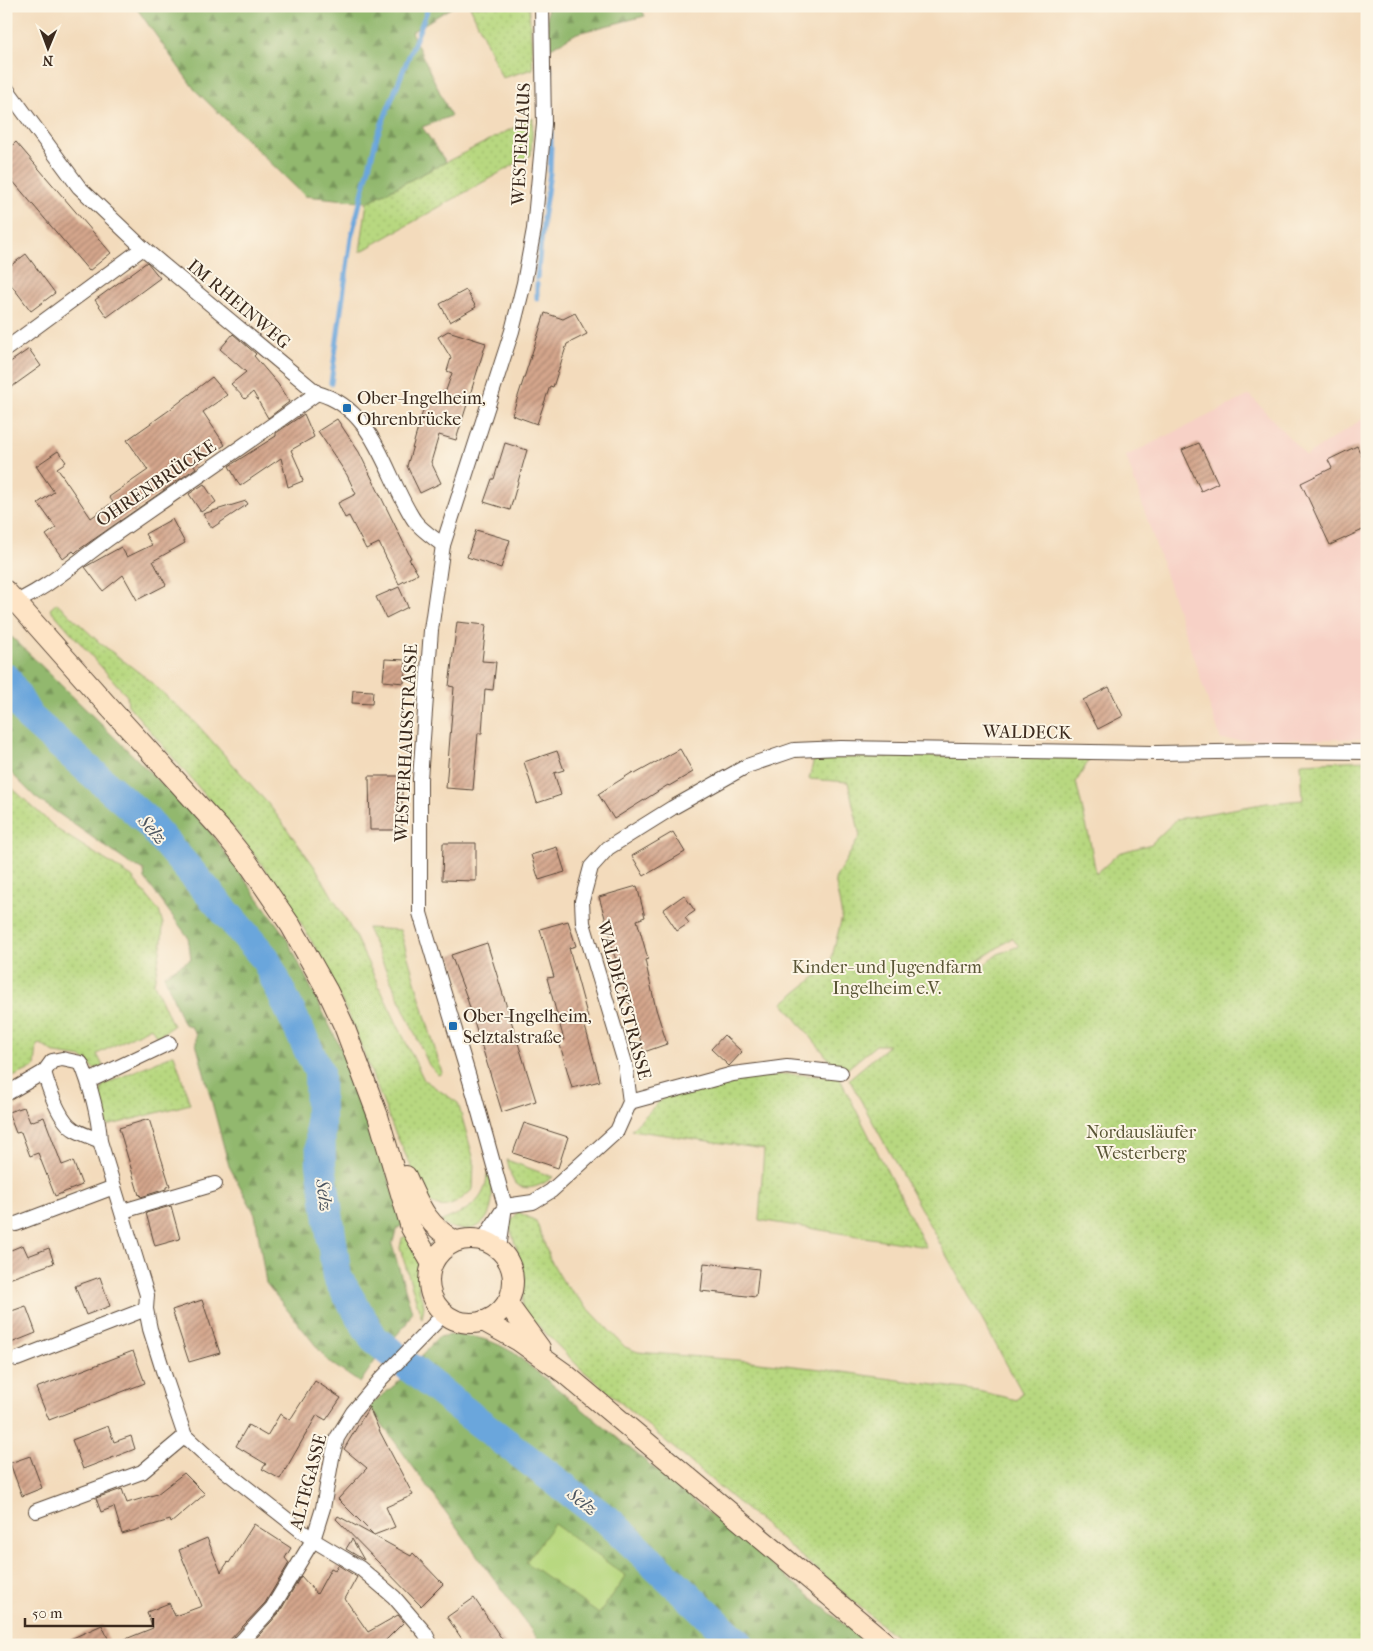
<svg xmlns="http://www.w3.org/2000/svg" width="1373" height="1651" viewBox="0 0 1373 1651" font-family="'IM FELL French Canon',serif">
	<defs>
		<pattern id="green-dots" width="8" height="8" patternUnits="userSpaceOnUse" patternTransform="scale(1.25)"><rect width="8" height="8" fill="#b8d880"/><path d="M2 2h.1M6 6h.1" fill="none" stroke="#9fba6e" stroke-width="1.8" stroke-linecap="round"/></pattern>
		<pattern id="forest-firs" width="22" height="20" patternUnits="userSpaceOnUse" patternTransform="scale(1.25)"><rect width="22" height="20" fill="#92b86e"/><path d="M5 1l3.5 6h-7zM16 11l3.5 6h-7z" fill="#78965a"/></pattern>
		<pattern id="building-hatch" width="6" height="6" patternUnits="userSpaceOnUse" patternTransform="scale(1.25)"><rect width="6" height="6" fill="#d4a68c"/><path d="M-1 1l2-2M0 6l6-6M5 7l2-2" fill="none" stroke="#ad8772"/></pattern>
	</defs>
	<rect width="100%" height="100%" fill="#fcf5e5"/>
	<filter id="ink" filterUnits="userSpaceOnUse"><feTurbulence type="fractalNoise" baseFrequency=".02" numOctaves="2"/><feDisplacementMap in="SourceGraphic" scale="10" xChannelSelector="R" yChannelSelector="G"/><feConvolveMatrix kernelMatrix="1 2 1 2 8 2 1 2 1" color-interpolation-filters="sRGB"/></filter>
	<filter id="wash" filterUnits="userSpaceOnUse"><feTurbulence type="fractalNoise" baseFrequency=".0096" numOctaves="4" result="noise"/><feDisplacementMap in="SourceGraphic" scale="20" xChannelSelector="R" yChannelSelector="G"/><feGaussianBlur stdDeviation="1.12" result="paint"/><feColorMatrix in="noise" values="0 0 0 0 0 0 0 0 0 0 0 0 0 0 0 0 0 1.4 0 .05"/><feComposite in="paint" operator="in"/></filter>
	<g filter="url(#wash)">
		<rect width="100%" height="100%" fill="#f3dbbc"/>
		<path fill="#f7d1c6" d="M1250,395l56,61 61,-40v323l-146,1 -95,-284z"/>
		<g fill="url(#green-dots)" stroke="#7a814f" fill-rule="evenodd">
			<path d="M470,6h59l4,63 -31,9z"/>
			<path d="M533,118l-2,37 -171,97 7,-50z"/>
			<path d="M57,603l43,40 45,34 50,45 75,84 47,64 37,64 70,146 34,23 16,57 -1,29c-14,13 -31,27 -47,9l-33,-70 -41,-105 -32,-67 -38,-65 -47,-61 -107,-125 -1,-9 -77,-87z"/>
			<path d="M898,756l193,1 -15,25 14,59 6,33 23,-21 32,-9 26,-25 90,-16 36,-3 -2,-37 66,-3v885h-462l-326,-278 -57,-58 3,-32 -16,-53 9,-12 18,9 14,38 14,24 61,64 13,5 112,9 71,8 157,22 39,9 5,-8 -173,-313 40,-34h-13l-35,29 -58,-71 47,-38 12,-48 -7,-38 25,-43 -12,-54 -39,-3 5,-20zM1012,938l7,8 -21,8 -17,13 -3,-6z"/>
			<path d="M6,780l6,8 46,42 74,47 27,34 4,13 -1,17 -8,42 19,43 -16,11 -6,-10 -54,27 6,12 -9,3 -11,-11 -27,-4 -16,-10 -3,1 -2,22 -29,13z"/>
			<path d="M367,928l33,2 42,143 -4,2 -9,-10z"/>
			<path d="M174,1054l16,50 -83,22 -8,-30 4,-11z"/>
			<path d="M788,1074l51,3 87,170 -167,-27 5,-71 -133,-19 35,-35 70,-17z"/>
			<path d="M507,1160l46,17c-10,8 -30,18 -40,3 -3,-5 -4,-15 -6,-20z"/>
			<path d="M490,1174c1,12 4,25 0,36 -7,24 -32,23 -50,12 24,-11 45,-17 47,-47z"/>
			<path d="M409,1235l9,25 1,30 5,15 -2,14 -22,-71 2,-10z"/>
		</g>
		<g fill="url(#forest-firs)" stroke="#667146">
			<path d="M135,6h319l-43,26 40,84 -29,11 24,35 -79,40 -62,-6 -110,-106z"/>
			<path d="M547,6h93l5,10 -68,17 -28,16z"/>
			<path d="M6,636l7,2 196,192 77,107 62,126 57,162 -8,3 -5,17 20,67 -6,12 -29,34 -17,25 -32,-22 -62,-78 -11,-69 -26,-48 -33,-123v-9l-5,-7 -8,-4 -19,-48 27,-16 -3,-22 -43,-58 -1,-9 -5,-3 -6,-1 -98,-69 -23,-23 -6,-9z"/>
			<path d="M452,1335c26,1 40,5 62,18l355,292h-327l-173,-239 32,-26 37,-43z"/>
		</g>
		<path fill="#b8d880" stroke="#7a814f" d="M554,1524l72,52 -27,38 -73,-52z"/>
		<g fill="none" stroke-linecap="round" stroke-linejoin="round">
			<g stroke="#6ba6dc" stroke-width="5">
				<path d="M543,219l7,-46 1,-29 -1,-76"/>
				<path d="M537,278l6,-55"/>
				<path d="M537,284v15"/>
				<path d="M331,383l20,-145 26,-102 52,-130"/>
			</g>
			<path stroke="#6ba6dc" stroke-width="30" d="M6,678l23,39 117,103 119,138 54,114 2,92 16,113 37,62 84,67 154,118 128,121"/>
		</g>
		<g id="blocks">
			<g fill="url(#building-hatch)">
				<path d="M16,142l95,111 -22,18 -83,-98v-22z"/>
				<path d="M26,254l29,39 -24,18 -25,-33v-9z"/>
				<path d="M147,262l13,16 -53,39 -12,-17z"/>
				<path d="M466,290l10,17 -26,15 -10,-18z"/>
				<path d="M545,313l18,6 12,-6 12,21 -20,10 -14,43 -3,-1 -13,38 -25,-9z"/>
				<path d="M448,331l38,12 -30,97 -17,-5 -8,27 10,21 -21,10 -13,-27 20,-69 15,5 10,-29 -5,-2 4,-13 -13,-21z"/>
				<path d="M233,334l23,20 -2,2 24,28 11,18 -21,16 -15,-26 -8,7 -14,-15 15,-12 -26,-23z"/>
				<path d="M29,349l12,17 -35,25v-26z"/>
				<path d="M212,377l15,18 -24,17 22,33 -31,20 2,3 -119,83 -2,2 -2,-2 -10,8 -17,-24 10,-7 -18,-25 16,-11 -18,-26 22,-15 8,11 -9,6 34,50 22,-16 -4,-5 39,-27 -21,-30 41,-29z"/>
				<path d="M304,414l10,23 -23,13 8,18 4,13 -15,6 -7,-29 -41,28 -11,-20 47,-30v-3z"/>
				<path d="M337,419l22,33 52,106 -2,1 9,15 -19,10 -20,-41 -13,6 -17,-33 -4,2 -7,-15 18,-9 -9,-19 -29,-44z"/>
				<path d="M505,443l22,7 -17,60 -26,-8 8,-23h2z"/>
				<path d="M1199,443l19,40 -17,8 -19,-41z"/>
				<path d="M1357,446l5,11 5,-3v74l-37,17 -29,-62 31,-15 -4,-8z"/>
				<path d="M204,484l12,18 -15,10 -12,-18z"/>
				<path d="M246,501l2,3 -36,24 -9,-14z"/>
				<path d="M172,519l13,24 -32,18 13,24 -29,15 -14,-25 -20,16 -18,-24 36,-20 6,10 25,-12 -7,-11z"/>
				<path d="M476,530l34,10 -9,28 -34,-11z"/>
				<path d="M399,587l9,20 -22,11 -10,-21z"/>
				<path d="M457,622l29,3 -4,36 14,1 -3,28 -8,-1 -3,44h-4l-5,57 -27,-2 8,-101 -5,-1z"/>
				<path d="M385,659l21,1 -2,23 -21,-2z"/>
				<path d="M1109,687l14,29 -25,13 -15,-29z"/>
				<path d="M353,690l20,1 -1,13 -20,-1z"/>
				<path d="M680,749l13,23 -24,14 -1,-1 -54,34 -16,-25 35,-22 2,2z"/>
				<path d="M557,751l7,19 -10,3 7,22 -24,8 -13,-41z"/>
				<path d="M369,776h33v54h-32z"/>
				<path d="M673,832l12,20 -41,24 -12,-20z"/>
				<path d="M443,843h33v38l-34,-1z"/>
				<path d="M557,847l8,25 -26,8 -8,-25z"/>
				<path d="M637,886l8,31 -8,3 11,39 -3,1 11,49 11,35 -23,8 -15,-50h-2l-8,-34 -9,-25 2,-1 -13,-45z"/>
				<path d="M684,895l11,16 -10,7 4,5 -12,8 -14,-21z"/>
				<path d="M568,921l8,25 -7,2 19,70 -5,1 17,62 -28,7 -13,-47 5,-1 -17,-62 7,-1 -14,-48z"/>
				<path d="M487,943l49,158 -34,11 -36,-117 -15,-40z"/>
				<path d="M724,1035l18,17 -13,14 -18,-17z"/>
				<path d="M24,1107l6,15 14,-5 18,48 11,-4 9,24 -27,11 -17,-43 -8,3 -9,-24 -5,1 -8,-21z"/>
				<path d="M149,1119l21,67 -4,1v2l-25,8 -1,-3 -1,1 -20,-67z"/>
				<path d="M524,1123l44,14 -10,31 -45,-15z"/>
				<path d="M171,1206l9,33 -25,7 -9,-33z"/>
				<path d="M23,1245l5,11 21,-8 5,15 -48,17v-28z"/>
				<path d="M704,1263l55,6 -3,28 -55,-6z"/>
				<path d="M100,1277l10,29 -24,9 -11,-29z"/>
				<path d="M202,1300l18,53 -31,9 -17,-52z"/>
				<path d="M26,1306l10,27 -25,10 -5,-12v-18z"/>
				<path d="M133,1351l12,32 -96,37 -13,-32z"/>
				<path d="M315,1381l26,17 -15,22 -9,-5 -37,64 -18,-10 4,-5 -30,-18 12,-21 19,11 13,-22 10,6z"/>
				<path d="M369,1407l11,25 33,63 -27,12 9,20 -21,8 -36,-36 29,-31 -23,-19z"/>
				<path d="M108,1426l6,16 17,-6 4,13 -52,20 -11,-29z"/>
				<path d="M30,1456l12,32 -20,8 -12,-33z"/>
				<path d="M184,1473l21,21 -34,29 -1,-3 -48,14 -8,-27 -13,5 -5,-14 26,-9 5,14 30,-9z"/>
				<path d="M338,1516l73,40 2,-3 30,31 -22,22 -85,-87z"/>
				<path d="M254,1524l37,24 -6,10 4,5 -24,40 -40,42h-114l42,-17 -6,-16 22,-9 6,13 27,-10 -23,-56 28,-12 14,34 7,-10 1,1z"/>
				<path d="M352,1539l12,21 -18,-11z"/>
				<path d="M338,1565l19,12 -12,22 23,33 30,-17 6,7 -23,23h-131l29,-32 22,-37 16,18 14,-26 4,2z"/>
				<path d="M474,1598l32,47h-40l-19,-28z"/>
				<path d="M102,1625l9,20h-54z"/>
			</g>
		</g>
	</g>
	<g filter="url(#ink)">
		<use href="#blocks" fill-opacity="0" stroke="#574536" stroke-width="1"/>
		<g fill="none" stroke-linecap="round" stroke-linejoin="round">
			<defs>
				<g id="street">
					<path d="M6,88l73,99 64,61 174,145c58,15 68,83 97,127 7,10 20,18 29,25"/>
					<path d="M6,349l137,-101"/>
					<path d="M6,606c40,-15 73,-47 108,-71 67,-47 136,-93 203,-142"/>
					<path d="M44,1072c5,17 15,49 31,58 7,4 17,7 25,11"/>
					<path d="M89,1081l80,-38"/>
					<path d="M6,1094l38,-22 8,-11 10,-2 19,4c9,21 18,54 19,78l47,154 -1,14 4,20 16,51 19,56 24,22 104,82 47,28 34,29 31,36 6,12"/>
					<path d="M630,1102l103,-28 54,-7 54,6"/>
					<path d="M505,1206l28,-4 18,-11 66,-60 13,-29 -5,-39 -42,-140 -1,-22 9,-34 17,-19 64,-40 75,-42 47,-16 47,-2 314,5 122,-2 90,1"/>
					<path d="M123,1211l92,-27"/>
					<path d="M16,1224l98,-37"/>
					<path d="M483,1240l19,-29"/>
					<path d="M499,1249l6,-43 -31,-112 -54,-181v-134l11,-149 12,-85 69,-214 12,-48 10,-54 10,-105 -2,-118"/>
					<path d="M17,1359l129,-50"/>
					<path d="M36,1511l106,-39 43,-36"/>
					<path d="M238,1645l34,-37 41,-68 10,-32 9,-50 5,-20 16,-26 28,-33 63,-65"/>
				</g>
				<g id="secondary">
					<path d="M6,591l102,115 116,127 24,30 43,63 37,66 16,34 34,90 33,112 21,36"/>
					<path d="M406,1176c14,30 20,48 49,65"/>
					<circle cx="471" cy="1281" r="42"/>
					<path d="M507,1303l33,45"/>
					<path d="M483,1321l36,20 45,32 324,272"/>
				</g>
			</defs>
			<use href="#street" stroke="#574536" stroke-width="16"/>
			<use href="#secondary" stroke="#574536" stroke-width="22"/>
			<use href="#street" stroke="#fff" stroke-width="14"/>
			<use href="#secondary" stroke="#fee4c5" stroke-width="20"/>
		</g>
	</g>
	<g fill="#1f6fb2" stroke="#fcf5e5" stroke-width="2">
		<rect x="342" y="403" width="10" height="10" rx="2.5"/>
		<rect x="448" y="1021" width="10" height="10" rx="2.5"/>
	</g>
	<g text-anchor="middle" stroke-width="4" stroke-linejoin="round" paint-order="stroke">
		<g font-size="18" fill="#3b2a1e" stroke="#fcf5e5">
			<text transform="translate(521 144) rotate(-87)" y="6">WESTERHAUS</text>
			<text transform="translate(239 304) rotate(40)" y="6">IM RHEINWEG</text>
			<text transform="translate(156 483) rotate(-34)" y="6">OHRENBRÜCKE</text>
			<text transform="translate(1027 732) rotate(1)" y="6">WALDECK</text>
			<text transform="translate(406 743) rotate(-87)" y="6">WESTERHAUSSTRASSE</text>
			<text transform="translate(624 1000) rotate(75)" y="6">WALDECKSTRASSE</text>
			<text transform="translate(308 1482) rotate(-75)" y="6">ALTEGASSE</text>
		</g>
		<g font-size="18" fill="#3b2a1e" stroke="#fcf5e5" text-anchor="start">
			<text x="357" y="404">Ober-Ingelheim,<tspan x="357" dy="21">Ohrenbrücke</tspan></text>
			<text x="463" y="1022">Ober-Ingelheim,<tspan x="463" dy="21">Selztalstraße</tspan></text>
		</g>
		<g font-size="18" fill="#5a5636" stroke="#fcf5e5">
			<text x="887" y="973">Kinder- und Jugendfarm<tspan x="887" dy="21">Ingelheim e.V.</tspan></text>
			<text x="1141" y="1138">Nordausläufer<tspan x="1141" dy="21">Westerberg</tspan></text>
		</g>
		<g font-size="19" font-style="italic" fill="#4c5560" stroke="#fcf5e5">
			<text transform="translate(153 829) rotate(47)" y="7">Selz</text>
			<text transform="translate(325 1195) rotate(82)" y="7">Selz</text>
			<text transform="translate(583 1501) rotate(38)" y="7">Selz</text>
		</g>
	</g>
	<rect width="1373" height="1651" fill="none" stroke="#fcf5e5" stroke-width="25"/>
	<g transform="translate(48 48) rotate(181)" stroke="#fcf5e5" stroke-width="4" paint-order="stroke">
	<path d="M0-4L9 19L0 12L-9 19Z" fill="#3b2a1e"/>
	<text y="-8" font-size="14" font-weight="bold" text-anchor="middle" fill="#3b2a1e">N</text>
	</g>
	<path d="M25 1618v8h128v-8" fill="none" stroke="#3b2a1e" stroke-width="2.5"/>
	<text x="32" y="1618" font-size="15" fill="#3b2a1e" stroke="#fcf5e5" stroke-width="4" paint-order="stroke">50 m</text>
</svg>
